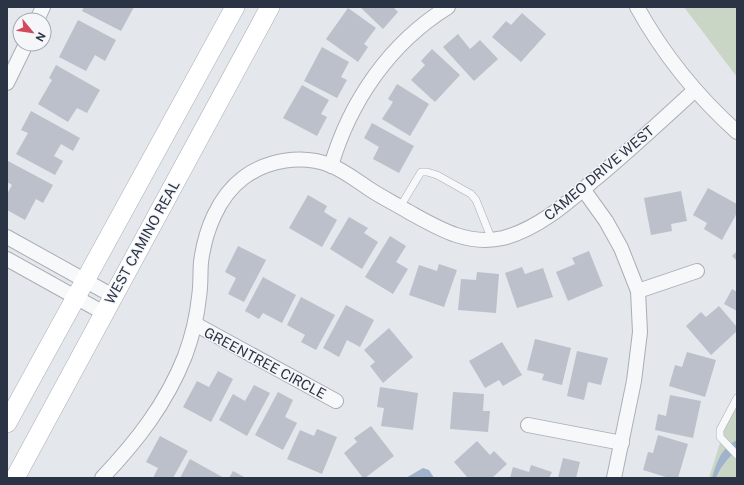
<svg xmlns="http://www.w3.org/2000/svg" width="744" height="485" viewBox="0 0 744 485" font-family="'Public Sans',sans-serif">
	<rect width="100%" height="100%" fill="#e4e7ec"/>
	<g fill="#c9d6c5">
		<path d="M684,7h53v70z"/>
		<path d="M737,405v73h-28l17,-54z"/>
	</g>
	<g fill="#9fb4cc">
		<path d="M737,440v10c-10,9 -16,16 -21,28h-4c5,-16 9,-30 25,-38z"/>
		<path d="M423,468l6,2 5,8h-28z"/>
	</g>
	<g fill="#bbc0ca">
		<path d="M84,7h50l-13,24 -39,-20z"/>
		<path d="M360,7h35l-1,1 4,4 -15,17z"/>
		<path d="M348,8l28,20 -12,16 4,3 -10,15 -32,-23z"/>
		<path d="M522,13l24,21 -25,28 -29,-25 14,-16 5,4z"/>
		<path d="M78,20l38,20 -11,21 -10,-6 -9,16 -27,-14z"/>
		<path d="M458,34l12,15 10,-9 18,19 -24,22 -31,-34z"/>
		<path d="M322,47l27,15 -8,15 6,3 -10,18 -33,-17z"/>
		<path d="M432,49l28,26 -25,27 -24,-22 14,-15 -4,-4z"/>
		<path d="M56,65l44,25 -13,23 -10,-5 -9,14 -30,-18 14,-24 -3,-2z"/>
		<path d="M397,84l32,20 -19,32 -28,-17 11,-17 -5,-3z"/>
		<path d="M302,85l27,15 -8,14 6,3 -10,19 -34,-18z"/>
		<path d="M31,111l49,27 -7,13 -12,-7 -7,12 9,5 -8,14 -39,-21 12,-21 -7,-3z"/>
		<path d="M372,123l42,23 -15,27 -26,-14 6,-12 -15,-9z"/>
		<path d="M8,161l45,24 -10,18 -7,-4 -11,21 -18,-10v-16l5,-9 -5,-3z"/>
		<path d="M708,188l29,16v9l-15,27 -18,-11 3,-6 -14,-8z"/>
		<path d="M681,191l6,30 -16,3 1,7 -21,4 -7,-37z"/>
		<path d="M308,195l19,11 -3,6 13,8 -15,27 -33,-19z"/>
		<path d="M349,217l19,11 -4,5 14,9 -16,27 -32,-20z"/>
		<path d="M390,236l16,10 -10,16 12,7 -15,25 -28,-17z"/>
		<path d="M238,246l28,14 -22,42 -16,-8 8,-16 -11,-6z"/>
		<path d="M589,251l14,35 -35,15 -12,-29 19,-8 -3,-6z"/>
		<path d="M737,251v10l-5,-5z"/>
		<path d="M439,264l18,6 -13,37 -35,-12 10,-30 18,6z"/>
		<path d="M522,267l3,7 18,-6 10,29 -36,11 -12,-35z"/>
		<path d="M477,272l22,2 -3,39 -38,-3 3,-31 15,1z"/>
		<path d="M263,277l33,18 -14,28 -19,-10 -4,6 -14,-8z"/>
		<path d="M732,289l5,3v19l-13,-7z"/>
		<path d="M301,297l34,18 -19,35 -15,-8 4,-7 -18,-10z"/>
		<path d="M346,305l28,15 -14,27 -13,-7 -8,17 -16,-9z"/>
		<path d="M719,306l18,21v4l-26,24 -25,-29 15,-14 5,5z"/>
		<path d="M389,328l24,29 -30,26 -13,-17 5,-4 -11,-12z"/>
		<path d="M535,339l36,9 -9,37 -20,-5 2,-6 -17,-4z"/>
		<path d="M502,342l20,33 -19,11 -4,-6 -14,8 -16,-27z"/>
		<path d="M577,351l31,7 -7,27 -13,-3 -4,18 -17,-4z"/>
		<path d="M687,352l29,8 -11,37 -36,-11 6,-21 7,2z"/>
		<path d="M218,371l15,8 -22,43 -28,-15 14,-26 12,6z"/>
		<path d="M254,385l16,8 -23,43 -28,-16 14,-26 12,7z"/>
		<path d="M380,387l38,6 -5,37 -32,-4 3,-18 -7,-1z"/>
		<path d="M278,392l15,8 -8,17 12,6 -14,27 -28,-15z"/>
		<path d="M453,392l31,2 -1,17h7l-2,21 -38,-3z"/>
		<path d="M670,395l31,6 -8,37 -38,-8 3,-16 8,2z"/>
		<path d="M371,426l23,30 -29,22h-2l-19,-25 13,-11 -3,-4z"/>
		<path d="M317,429l20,8 -15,37 -35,-15 13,-29 14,6z"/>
		<path d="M658,435l30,9 -10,34h-9l-26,-8 5,-18 5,1z"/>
		<path d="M160,436l28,15 -15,27h-20l5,-10 -12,-6z"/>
		<path d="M477,441l13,14 4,-4 13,13 -15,14h-24l-14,-16z"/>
		<path d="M563,458l17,4 -4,16h-18z"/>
		<path d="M190,459l34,19h-44z"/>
		<path d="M531,465l21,7 -3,6h-39l3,-11 16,5z"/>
		<path d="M233,471l13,7h-17z"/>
	</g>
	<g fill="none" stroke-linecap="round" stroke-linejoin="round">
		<defs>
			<g id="lane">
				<path d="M400,207l21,-35h6l10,3 34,19 5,6 16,40"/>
				<path d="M737,398l-17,32v7l17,18"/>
			</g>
			<g id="street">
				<path d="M637,7c26,47 60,89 100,125"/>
				<path d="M37,20l6,-13"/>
				<path d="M7,83l19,-39"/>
				<path d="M331,166c19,-65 59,-123 117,-159"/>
				<path d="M583,189l23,32 15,27 17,43 2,41 -6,49 -20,97"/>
				<path d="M7,237l106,59"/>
				<path d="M7,259l97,54"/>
				<path d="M638,291l59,-20"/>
				<path d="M195,324l141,77"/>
				<path d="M528,425l94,18"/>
				<path d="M102,478c35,-37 64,-74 83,-122 7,-19 12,-39 14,-59 2,-12 1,-23 2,-35 4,-31 17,-65 42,-84 24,-18 59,-24 87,-13 15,6 27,16 41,25 12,8 25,14 38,22 29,16 58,34 94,26 35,-9 64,-35 91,-58 35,-29 68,-60 101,-90"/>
			</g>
			<g id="secondary">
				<path d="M7,423l228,-416"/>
				<path d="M15,478l255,-471"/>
			</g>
		</defs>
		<use href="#lane" stroke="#a9aeb7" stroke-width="8"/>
		<use href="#street" stroke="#a9aeb7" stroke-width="16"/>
		<use href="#secondary" stroke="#a9aeb7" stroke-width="20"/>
		<use href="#lane" stroke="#f7f8fa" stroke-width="7"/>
		<use href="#street" stroke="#f7f8fa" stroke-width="14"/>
		<use href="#secondary" stroke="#fff" stroke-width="19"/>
	</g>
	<g text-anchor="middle" stroke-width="3" stroke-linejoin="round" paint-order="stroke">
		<g font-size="14" fill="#2b3445" stroke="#f4f6f9">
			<text transform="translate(599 173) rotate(-40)" y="5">CAMEO DRIVE WEST</text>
			<text transform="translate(142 242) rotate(-61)" y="5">WEST CAMINO REAL</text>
			<text transform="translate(265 363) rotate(28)" y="5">GREENTREE CIRCLE</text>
		</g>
	</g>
	<rect width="744" height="485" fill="none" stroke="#2b3445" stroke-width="16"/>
	<g transform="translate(32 32) rotate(119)"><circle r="19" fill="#f4f6f9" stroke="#a4a8b1"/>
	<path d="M0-3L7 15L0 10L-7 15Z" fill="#d1495b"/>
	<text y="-6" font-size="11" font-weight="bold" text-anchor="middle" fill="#2b3445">N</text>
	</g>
</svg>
